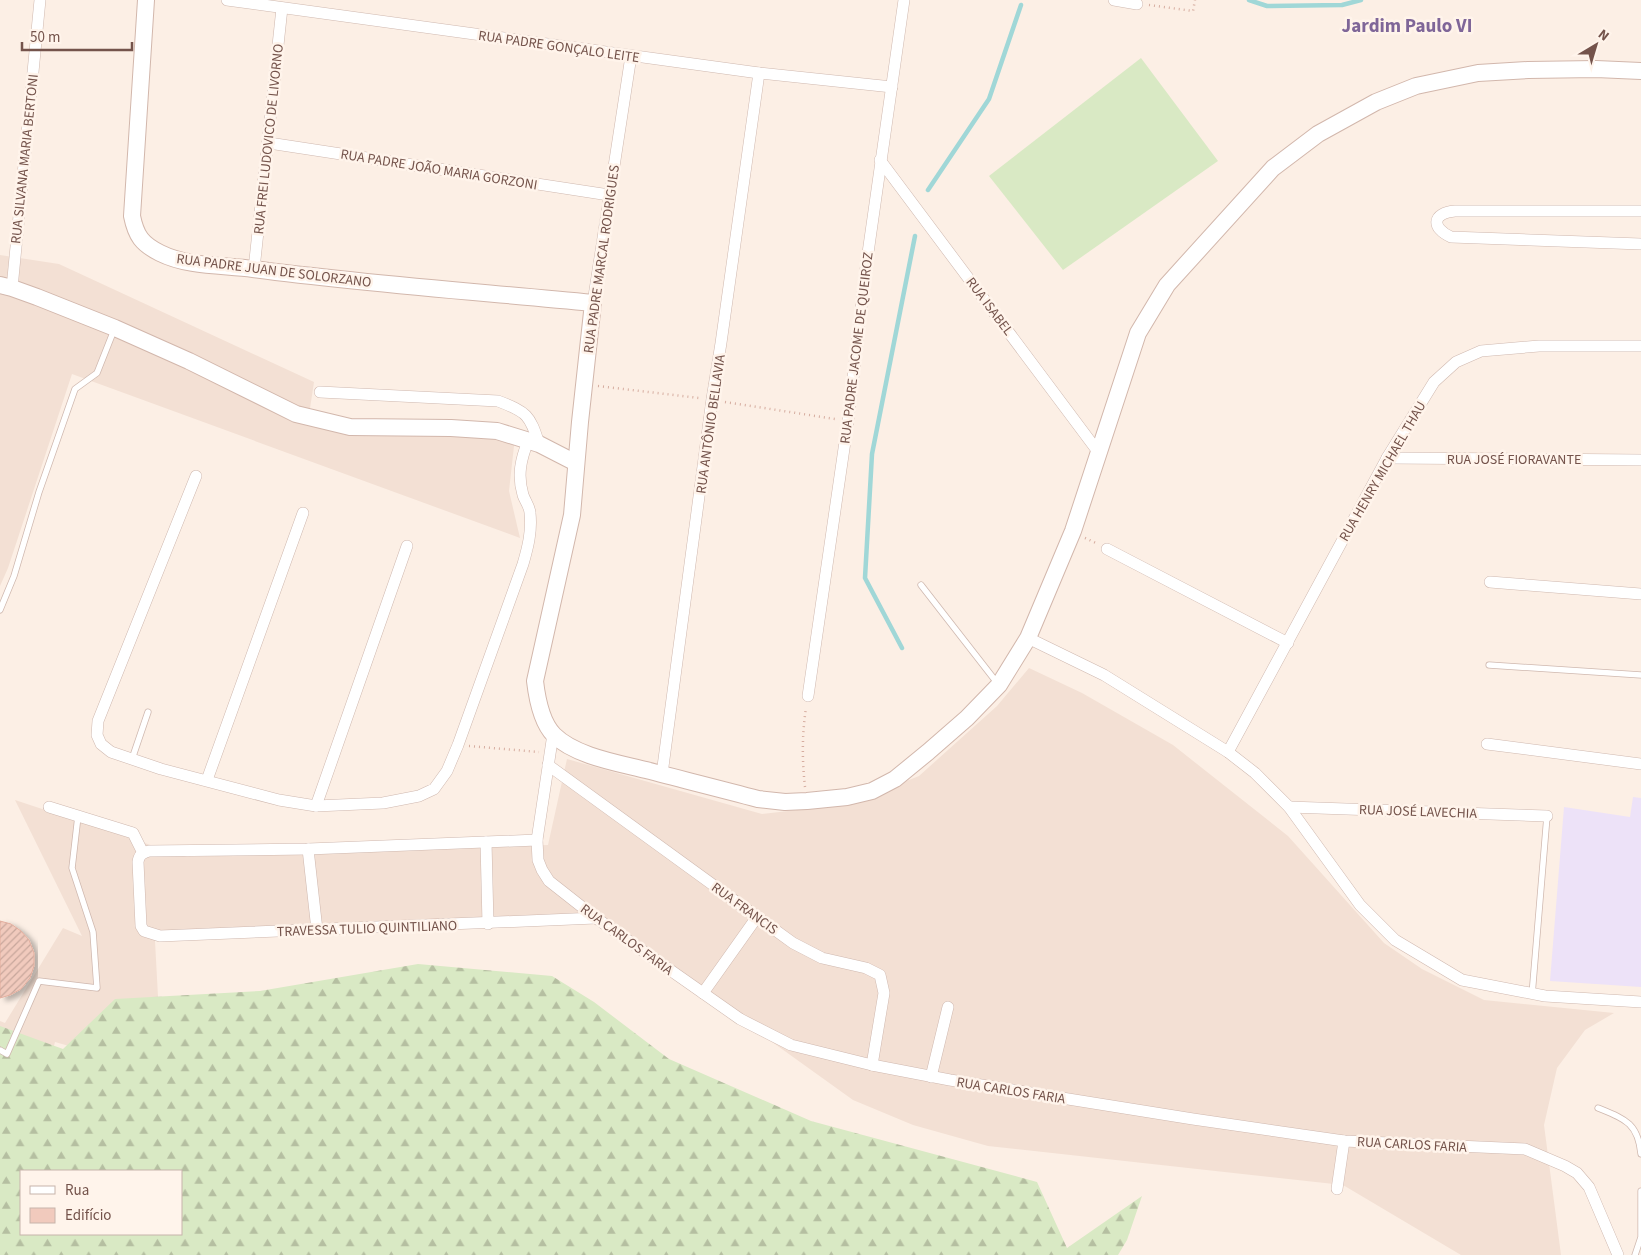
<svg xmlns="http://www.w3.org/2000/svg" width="1641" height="1255" viewBox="0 0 1641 1255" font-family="'Source Sans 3',sans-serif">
	<defs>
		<pattern id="forest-firs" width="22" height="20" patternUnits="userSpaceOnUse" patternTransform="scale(1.25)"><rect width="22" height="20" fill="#d9e9c4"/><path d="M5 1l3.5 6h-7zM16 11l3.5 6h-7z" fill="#b5bfa1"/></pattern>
		<pattern id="building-hatch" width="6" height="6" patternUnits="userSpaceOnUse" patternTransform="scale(1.25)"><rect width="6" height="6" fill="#f1cabd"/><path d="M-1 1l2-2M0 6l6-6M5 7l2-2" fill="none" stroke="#c8a79c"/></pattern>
		<filter id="shadow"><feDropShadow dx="5.5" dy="3" stdDeviation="2.5" flood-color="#0004"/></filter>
	</defs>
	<rect width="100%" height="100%" fill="#fcefe5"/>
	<g fill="#f3e0d4">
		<path d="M0,255l59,9 255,118 -5,33 206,22 -6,54 11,47 -448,-164 -64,194 -8,18z"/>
		<path d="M1029,668l53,25 91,52 115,91 96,107 38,26 62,31 130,13 -29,17 -28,38 -13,57 17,130h-100l-118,-70 -355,-39 -75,-21 -60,-25 -247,-177 -451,18 6,111 -57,4 -49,-14 -33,129 -22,48v-198l5,2 58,-95 19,8 -67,-136 172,57 361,-12 19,-86 195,55 87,-10 70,-28 78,-70z"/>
	</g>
	<path fill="#ede2f8" d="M1633,797l8,1v189l-91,-6 14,-174 66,10z"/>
	<path fill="#d9e9c4" d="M1141,58l77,103 -155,109 -74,-94z"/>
	<path fill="url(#forest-firs)" fill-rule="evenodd" d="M418,964l134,12 42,26 75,57 142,62 226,61 30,66 75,-52 -15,44 -9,15h-1118v-229l63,23 52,-50 145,-8zM21,1171h160v63h-160z"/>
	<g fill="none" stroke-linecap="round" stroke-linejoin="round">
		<g stroke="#a0d7d7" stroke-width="4.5">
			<path d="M1249,0l18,6 75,-1 19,-5"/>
			<path d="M928,190l61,-91 32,-94"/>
			<path d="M902,648l-37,-70 7,-124 43,-218"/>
		</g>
	</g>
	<path fill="url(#building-hatch)" stroke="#e3ae9e" filter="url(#shadow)" d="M0,921l11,3 10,7 8,9 5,13v13l-4,12 -9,11 -11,6 -10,3z"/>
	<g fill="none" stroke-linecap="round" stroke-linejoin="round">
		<defs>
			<g id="lane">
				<path d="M921,585l77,99"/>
				<path d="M0,610l14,-34 25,-84 36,-103 22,-16 17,-43"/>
				<path d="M1489,665l152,10"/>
				<path d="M132,759l16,-47"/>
				<path d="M1532,995l15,-179"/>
				<path d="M0,1050l7,4 32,-73 58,7 -4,-56 -21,-64 6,-52"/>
				<path d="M1598,1108c27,11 40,15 43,46"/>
				<path d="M1635,1255l6,-18v-46"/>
			</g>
			<g id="street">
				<path d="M227,0l532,73 133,14"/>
				<path d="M1114,0l23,4"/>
				<path d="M269,143l340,52"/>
				<path d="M880,160l219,293"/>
				<path d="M1641,211h-186c-23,2 -24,17 -4,26l190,7"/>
				<path d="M254,269l28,-261"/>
				<path d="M12,288l28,-288"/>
				<path d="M593,303l38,-247"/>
				<path d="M320,392l178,9c29,11 32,14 41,43"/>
				<path d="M1387,458l254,2"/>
				<path d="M196,476l-98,245 -1,14 4,9 10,8 50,17 118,31 37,6 67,-3 36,-7 15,-7 13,-18 11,-26 65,-181c5,-17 9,-33 7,-51 0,-6 -5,-12 -7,-18 -6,-20 -2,-36 5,-54"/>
				<path d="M1107,549l181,94"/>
				<path d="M1490,582l151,12"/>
				<path d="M1028,638l76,37 124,77 27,21 34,34 71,98 35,35 67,40 83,16 96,6"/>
				<path d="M808,696l40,-275 17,-147 39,-274"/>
				<path d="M553,734l-16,106 1,20 4,10 7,11 47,37 144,101 51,26 81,20 78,15 243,39 151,22 181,8 40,17 12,7 12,14 29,68"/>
				<path d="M1487,744l154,20"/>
				<path d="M1228,752l159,-294 47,-76 22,-20 25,-11 58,-5h102"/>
				<path d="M548,765l245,178 29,15 44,10 14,7 4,18 -12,72"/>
				<path d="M662,774l50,-375 9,-56 38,-270"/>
				<path d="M207,780l96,-267"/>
				<path d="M316,806l91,-260"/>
				<path d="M49,807l84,26 10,20"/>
				<path d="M1289,807l258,9"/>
				<path d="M537,840l-229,9 -159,2c-7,2 -10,4 -11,11l3,64 3,5 16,5 436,-18"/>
				<path d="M486,842l2,82"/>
				<path d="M308,849l9,81"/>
				<path d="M703,993l54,-76"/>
				<path d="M931,1077l17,-70"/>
				<path d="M1337,1189l7,-48"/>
			</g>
			<g id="secondary">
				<path d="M146,0l-14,216c4,20 10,28 28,37 28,14 63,12 93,16 113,15 227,23 340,34l-13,119 -8,93 -37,166c2,17 6,41 19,54 21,21 64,28 92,35 38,10 75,19 112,29l27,3 22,-1 40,-4 25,-6 23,-12 33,-27 39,-34 32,-33 29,-47 45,-107 65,-198 29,-48 106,-117 45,-34 58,-32 40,-16 62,-13 50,-3 68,-1 45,2"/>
				<path d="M0,285l12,3 25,9 78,31 74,33 107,53 54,13 101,1 46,3 42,13 37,19"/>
			</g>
		</defs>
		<use href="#lane" stroke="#cfb8af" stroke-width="7"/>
		<use href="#street" stroke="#cfb8af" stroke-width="12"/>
		<use href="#secondary" stroke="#d2b7ac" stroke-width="18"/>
		<g stroke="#d6ada0" stroke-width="2.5" stroke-dasharray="1 4" stroke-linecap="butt">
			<path d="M1149,5l44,6 2,-11"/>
			<path d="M598,386l101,12"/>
			<path d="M725,402l110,17"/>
			<path d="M1085,538l11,5"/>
			<path d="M469,746l70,6"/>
			<path d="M805,787c-3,-27 -3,-53 1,-79"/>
		</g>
		<use href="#lane" stroke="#fff" stroke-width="5.5"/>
		<use href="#street" stroke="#fff" stroke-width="11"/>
		<use href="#secondary" stroke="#fff" stroke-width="16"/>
	</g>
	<g text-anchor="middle" stroke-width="5" stroke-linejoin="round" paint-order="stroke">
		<g font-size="14" fill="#74534b" stroke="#fff4eb">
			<text transform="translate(559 46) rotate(8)" y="5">RUA PADRE GONÇALO LEITE</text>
			<text transform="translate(268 139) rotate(-84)" y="5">RUA FREI LUDOVICO DE LIVORNO</text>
			<text transform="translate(24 159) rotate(-84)" y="5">RUA SILVANA MARIA BERTONI</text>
			<text transform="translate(439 169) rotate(9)" y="5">RUA PADRE JOÃO MARIA GORZONI</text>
			<text transform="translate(601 259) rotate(-82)" y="5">RUA PADRE MARCAL RODRIGUES</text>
			<text transform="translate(274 270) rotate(7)" y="5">RUA PADRE JUAN DE SOLORZANO</text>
			<text transform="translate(990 306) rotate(53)" y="5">RUA ISABEL</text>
			<text transform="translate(856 348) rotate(-83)" y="5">RUA PADRE JACOME DE QUEIROZ</text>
			<text transform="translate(710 424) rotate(-82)" y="5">RUA ANTÔNIO BELLAVIA</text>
			<text x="1514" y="464">RUA JOSÉ FIORAVANTE</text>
			<text transform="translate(1382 471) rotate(-60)" y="5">RUA HENRY MICHAEL THAU</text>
			<text transform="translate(1418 811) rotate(2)" y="5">RUA JOSÉ LAVECHIA</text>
			<text transform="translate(745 908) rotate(36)" y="5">RUA FRANCIS</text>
			<text transform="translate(367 928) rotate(-2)" y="5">TRAVESSA TULIO QUINTILIANO</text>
			<text transform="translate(627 939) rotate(36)" y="5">RUA CARLOS FARIA</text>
			<text transform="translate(1011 1090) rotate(9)" y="5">RUA CARLOS FARIA</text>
			<text transform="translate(1412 1144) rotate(3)" y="5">RUA CARLOS FARIA</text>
		</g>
		<g font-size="19" font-weight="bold" fill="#7f6698" stroke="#fff4eb">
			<text x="1407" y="32">Jardim Paulo VI</text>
		</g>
	</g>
	<rect x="20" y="1170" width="162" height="65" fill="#fff4eb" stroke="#c7b4ab"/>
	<rect x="30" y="1186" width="25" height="8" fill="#ffffff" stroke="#c7b4ab"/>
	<text x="65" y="1195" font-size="15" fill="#74534b">Rua</text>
	<rect x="30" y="1208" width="25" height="15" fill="#f1cabd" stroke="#c7b4ab"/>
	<text x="65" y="1220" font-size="15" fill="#74534b">Edifício</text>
	<g transform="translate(1596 45) rotate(38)" stroke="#fff4eb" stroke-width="4" paint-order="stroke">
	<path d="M0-4L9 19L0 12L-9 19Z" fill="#74534b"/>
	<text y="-8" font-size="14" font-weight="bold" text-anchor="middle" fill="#74534b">N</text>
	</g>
	<path d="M22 42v8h110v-8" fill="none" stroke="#74534b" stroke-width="2.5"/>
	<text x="30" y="42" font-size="15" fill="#74534b" stroke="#fff4eb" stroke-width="4" paint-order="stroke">50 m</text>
</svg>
